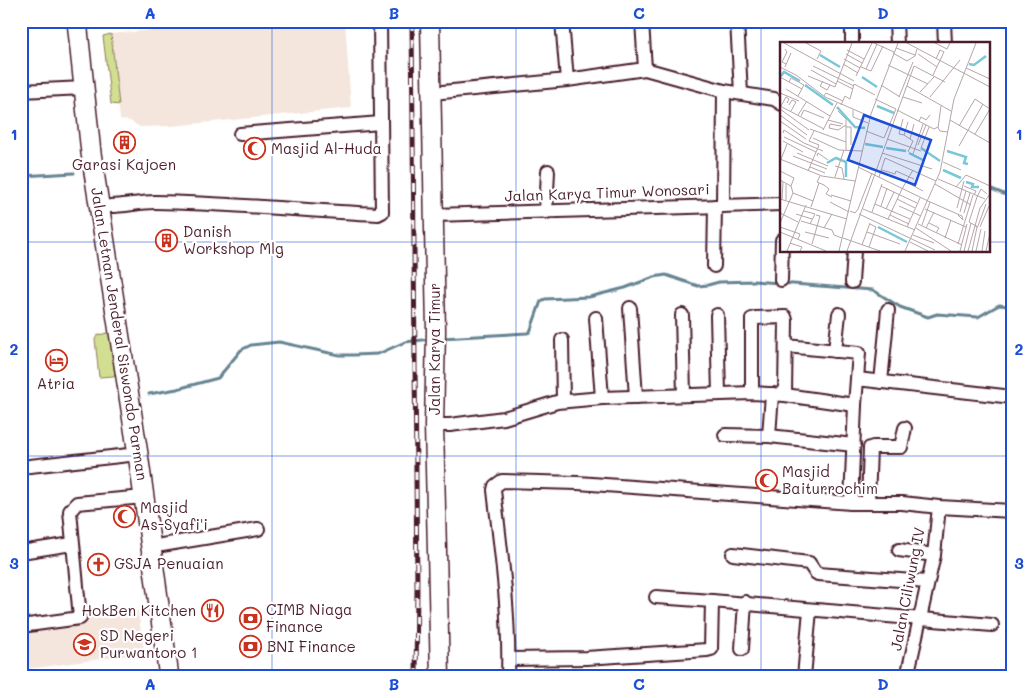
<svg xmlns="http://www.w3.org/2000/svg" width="1033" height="698" viewBox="0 0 1033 698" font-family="Mali,sans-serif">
	<rect width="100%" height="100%" fill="#fff"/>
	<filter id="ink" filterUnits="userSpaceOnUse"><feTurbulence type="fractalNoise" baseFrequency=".02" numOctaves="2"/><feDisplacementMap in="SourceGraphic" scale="10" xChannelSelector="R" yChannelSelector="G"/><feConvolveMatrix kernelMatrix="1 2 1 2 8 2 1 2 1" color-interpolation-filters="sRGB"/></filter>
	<g filter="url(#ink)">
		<g fill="#f4e6dc">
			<path d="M250,21h95l6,87 -180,18 -31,1 -10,-6 -10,-1 -9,-86z"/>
			<path d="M138,611l6,42 -116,16 -5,-43z"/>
		</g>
		<g fill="#d2de91" stroke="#8e7e5e">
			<path d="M111,34l8,71 -8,-1 -8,-68z"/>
			<path d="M108,333l2,3 5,38 -1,2 -15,1 -4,-38 3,-4z"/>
		</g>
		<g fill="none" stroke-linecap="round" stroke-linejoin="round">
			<g stroke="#668492" stroke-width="3">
				<path d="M21,176l53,-3"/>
				<path d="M989,188l22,9 -1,6 2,2"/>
				<path d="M442,338l85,-5 3,-1 11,-31 4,-2 44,-2 36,-9 29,-11 12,-2 32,11 10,-1 11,-3 35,-1 119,9 27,17 28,10 9,-3 41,3 21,-12 9,1 4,3"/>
				<path d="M149,394l28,-5 41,-11 23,-28 10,-5 28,-3 60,13h15l24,-1 27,-12 26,-3"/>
			</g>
			<defs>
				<g id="street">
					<path d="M562,21l5,59 78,-11 -3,-48"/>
					<path d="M737,21l4,72"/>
					<path d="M852,21v23"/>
					<path d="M896,21l1,23"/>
					<path d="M944,21l1,23"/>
					<path d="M645,69l79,22 50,8 8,5"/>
					<path d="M21,91l63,-3"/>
					<path d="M432,93l135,-13"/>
					<path d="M240,134l141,-11"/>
					<path d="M110,206c15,0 30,-4 45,-4 75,1 149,9 223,12l4,-2 -2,-191"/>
					<path d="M723,206l1,-115"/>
					<path d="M546,212l2,-41"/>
					<path d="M434,215l348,-11"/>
					<path d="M714,266l1,-60"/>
					<path d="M781,280l1,-40"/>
					<path d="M852,282l2,-31"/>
					<path d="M630,308l6,89"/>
					<path d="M682,315l2,80"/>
					<path d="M717,315l2,79"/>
					<path d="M596,318l6,80"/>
					<path d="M562,340l1,61"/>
					<path d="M835,351l4,-37"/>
					<path d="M857,379l155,18"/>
					<path d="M881,382l7,-72"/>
					<path d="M752,393v-74l3,-1 30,-1 1,3 -1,75"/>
					<path d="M434,425h16l54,-7 53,-16 45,-4 150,-5 33,2 70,10 4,-52 -73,-7"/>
					<path d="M725,435l44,1 85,9"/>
					<path d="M769,436l3,-42"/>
					<path d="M21,467l117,-13"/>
					<path d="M851,503l4,-98"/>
					<path d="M868,503l2,-55 3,-1h28l4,-19"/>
					<path d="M162,545l96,-16"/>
					<path d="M899,550l35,5"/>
					<path d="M21,552l51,-8"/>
					<path d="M733,554l76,9 6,9 3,2 109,8"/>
					<path d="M656,597l56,4"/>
					<path d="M21,626l59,-8 -10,-107 7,-8 67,-6"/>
					<path d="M742,649l3,-47"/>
					<path d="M509,659l77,-1 121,-8 4,-1 1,-48 280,24"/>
					<path d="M508,677c2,-63 -7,-125 -14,-187l1,-4 7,-5 76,2 273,20h51l37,4 73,4"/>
					<path d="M804,677l6,-67"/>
					<path d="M907,677l27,-122 5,-48"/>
				</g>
				<path id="secondary" d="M430,21l6,310 -2,94 6,252"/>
				<path id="primary" d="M77,21l14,132 47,301 31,223"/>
			</defs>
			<use href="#street" stroke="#4a1f2b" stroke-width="16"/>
			<use href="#secondary" stroke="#4a1f2b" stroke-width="21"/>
			<use href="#primary" stroke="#4a1f2b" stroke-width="22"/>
			<use href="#street" stroke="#fff" stroke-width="12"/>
			<use href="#secondary" stroke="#fff" stroke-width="18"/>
			<use href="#primary" stroke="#fff" stroke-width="19"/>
			<defs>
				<path id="rail" d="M412,21l5,567 -1,89"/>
			</defs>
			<use href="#rail" stroke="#4a1f2b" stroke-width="5"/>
			<use href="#rail" stroke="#fff" stroke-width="3" stroke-dasharray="9" stroke-linecap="butt"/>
		</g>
	</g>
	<path fill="none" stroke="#1d4ed8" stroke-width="1" stroke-opacity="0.55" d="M272,21v656M516,21v656M761,21v656M21,242h761M989,242h23M21,456h991"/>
	<defs>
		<symbol id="building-ring" viewBox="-11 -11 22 22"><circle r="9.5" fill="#fff" stroke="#c8321e" stroke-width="1.5"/><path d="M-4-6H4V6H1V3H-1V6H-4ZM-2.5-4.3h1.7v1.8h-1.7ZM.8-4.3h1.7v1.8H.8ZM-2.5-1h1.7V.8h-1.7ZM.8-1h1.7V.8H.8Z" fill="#c8321e"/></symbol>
		<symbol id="mosque-ring" viewBox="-11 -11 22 22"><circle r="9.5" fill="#fff" stroke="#c8321e" stroke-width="1.5"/><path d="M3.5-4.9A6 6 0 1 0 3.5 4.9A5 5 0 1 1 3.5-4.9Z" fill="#c8321e"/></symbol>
		<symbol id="hotel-ring" viewBox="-11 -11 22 22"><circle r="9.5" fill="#fff" stroke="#c8321e" stroke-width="1.5"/><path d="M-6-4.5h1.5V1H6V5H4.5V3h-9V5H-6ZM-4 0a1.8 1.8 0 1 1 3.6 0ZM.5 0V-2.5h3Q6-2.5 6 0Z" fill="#c8321e"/></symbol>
		<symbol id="church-ring" viewBox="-11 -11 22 22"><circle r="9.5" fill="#fff" stroke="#c8321e" stroke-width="1.5"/><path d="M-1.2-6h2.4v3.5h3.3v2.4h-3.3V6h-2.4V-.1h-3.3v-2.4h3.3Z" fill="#c8321e"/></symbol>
		<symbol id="restaurant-ring" viewBox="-11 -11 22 22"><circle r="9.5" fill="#fff" stroke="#c8321e" stroke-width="1.5"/><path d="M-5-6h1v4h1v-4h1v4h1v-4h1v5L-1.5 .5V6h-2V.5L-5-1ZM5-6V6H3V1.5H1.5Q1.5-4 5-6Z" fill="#c8321e"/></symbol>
		<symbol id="bank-ring" viewBox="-11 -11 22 22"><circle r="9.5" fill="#fff" stroke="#c8321e" stroke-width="1.5"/><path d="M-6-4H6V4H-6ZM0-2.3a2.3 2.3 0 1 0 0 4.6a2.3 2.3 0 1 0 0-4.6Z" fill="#c8321e"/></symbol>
		<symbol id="school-ring" viewBox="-11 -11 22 22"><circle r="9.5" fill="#fff" stroke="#c8321e" stroke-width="1.5"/><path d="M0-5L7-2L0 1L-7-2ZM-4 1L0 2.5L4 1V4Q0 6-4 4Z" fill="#c8321e"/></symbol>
	</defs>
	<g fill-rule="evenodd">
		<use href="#building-ring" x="112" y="130" width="25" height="25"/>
		<use href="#mosque-ring" x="242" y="136" width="25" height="25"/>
		<use href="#building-ring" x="154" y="228" width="25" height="25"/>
		<use href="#hotel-ring" x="44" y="348" width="25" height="25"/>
		<use href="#mosque-ring" x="754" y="468" width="25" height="25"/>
		<use href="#mosque-ring" x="112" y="504" width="25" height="25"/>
		<use href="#church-ring" x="86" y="552" width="25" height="25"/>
		<use href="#restaurant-ring" x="200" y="598" width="25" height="25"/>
		<use href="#bank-ring" x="238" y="606" width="25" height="25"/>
		<use href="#school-ring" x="72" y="632" width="25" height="25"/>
		<use href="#bank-ring" x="238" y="634" width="25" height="25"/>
	</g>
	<g text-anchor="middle" stroke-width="4.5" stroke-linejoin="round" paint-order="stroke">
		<g font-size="15" fill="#4a1f2b" stroke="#fff" text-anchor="start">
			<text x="271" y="154">Masjid Al-Huda</text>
			<text x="124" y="170" text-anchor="middle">Garasi Kajoen</text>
			<text x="183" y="237">Danish<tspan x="183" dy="17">Workshop Mlg</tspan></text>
			<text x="56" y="389" text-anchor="middle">Atria</text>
			<text x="782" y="477">Masjid<tspan x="782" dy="17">Baiturrochim</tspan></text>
			<text x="140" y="513">Masjid<tspan x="140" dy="17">As-Syafi'i</tspan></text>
			<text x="114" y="569">GSJA Penuaian</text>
			<text x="266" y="615">CIMB Niaga<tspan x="266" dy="17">Finance</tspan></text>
			<text x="196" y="616" text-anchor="end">HokBen Kitchen</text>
			<text x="100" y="641">SD Negeri<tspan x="100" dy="17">Purwantoro 1</tspan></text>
			<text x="267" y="652">BNI Finance</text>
		</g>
		<g font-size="15" fill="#4a1f2b" stroke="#fff">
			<text transform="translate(607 193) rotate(-2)" y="5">Jalan Karya Timur Wonosari</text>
			<text transform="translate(119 334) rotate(81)" y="5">Jalan Letnan Jenderal Siswondo Parman</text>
			<text transform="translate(435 349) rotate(-90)" y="5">Jalan Karya Timur</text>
			<text transform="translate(908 589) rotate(-79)" y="5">Jalan Ciliwung IV</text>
		</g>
	</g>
	<g transform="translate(780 42)">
		<rect width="210" height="210" fill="#fff"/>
		<path fill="none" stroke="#79c7d7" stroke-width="2.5" d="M40,13l20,12M189,22l5,1 12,-9M1,34l3,-4 16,9M82,35l15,10M25,43l28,20M97,64l17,7M57,65l18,20 10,1M85,102l18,3M106,106l20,3M141,106l19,13M167,109l19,6 -2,6 4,1M129,111l14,7M47,121l9,-5 10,4v15M163,128l18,8M186,140l7,2 -1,3h7M98,185l29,15"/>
		<path fill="none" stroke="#b7a5aa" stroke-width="1" d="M4,1l70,38M26,1l15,8 -4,8M94,1l20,9M127,1l83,44M155,1l12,6 3,-6M116,6l19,7M5,7l2,3 -5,10 4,2M67,8l17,9M113,11l14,8 8,-5 2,-7M66,12l16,9M138,12l19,13M64,17l16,9M63,22l15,9M108,23l40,19M33,24l41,20M0,25l16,8 29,22 44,19M5,25l6,-14M81,25l10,4 12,-25M186,26l24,11M86,27l11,-25M31,28l25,14M153,33l11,-23 -4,-2 -4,9M28,34l27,11M76,34l16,-33M0,35l22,12M43,39l-3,5 7,4 3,-5M57,39l16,8M9,40l2,-4 13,7 -6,11M74,42l21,11M101,43l19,12M127,44l44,25M55,45l17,-44M6,47l44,27M140,50l15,-16M0,51l19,8M44,54l2,-3 17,8M119,55l14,-35M123,55l19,6M150,55l30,-37M9,63l3,-5 4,2 -5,9M61,63l4,-9 5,3 4,-15M0,64l44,23M1,64l5,-9 3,2 -2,4M161,64l-3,22 2,3 8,1M0,67l29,21M73,68v7l15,6M117,68l37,19 4,-2M58,69l8,8v31M0,73l27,20M18,73l9,-14M21,74l3,-6 20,8M123,77l-4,15 5,1 4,-13M48,78l15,4M170,78l40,23M0,79l26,18M139,79l2,-4 5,3 4,-5M61,84l-11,-2 -1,4 9,2 8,-5M179,84l16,-27 15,10M66,85h5v18M30,87l36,13M43,88l14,-27M86,89l18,7 12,-29 -21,-10M3,91l1,-3 20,13M195,92l15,-25M124,93l9,6 -5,11M4,95l32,15M33,96l26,12 23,1M107,97l34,12M130,97l4,-15M3,99l20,11M24,101l19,8M138,103l8,-20M179,104l24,-42M141,106l8,-21M17,111l31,13M102,111l50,16M133,112l10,-30M13,114l18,7M37,114l1,-3 10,7M0,117l42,17 33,5M0,120l7,-18M163,120l18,8M31,121l16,6M55,124l7,2 2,11M30,125l15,6M78,125l70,34M102,128l13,4 1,-3 18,8M0,129l14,7 -3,8M28,129l11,-26 -10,-4 5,-10M40,134l-3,6 7,3 5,4 -3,5 6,3M55,135l9,-27M99,135l6,-19 51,23M158,137l47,20M0,138l11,6 2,7 -13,30M126,140l17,9M155,142l36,21M101,144l36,17M184,144l12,5 -2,4M176,145l10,-12 24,11M122,147l11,-19M13,151l20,8M51,153l20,6M0,157l67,20M117,157l18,9M2,158l1,-18M6,158v-16M148,159l34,15 1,4 -5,-5M50,160l19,10M95,162l35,15M101,164l6,-18M119,164l22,10M31,165l8,-24M177,166l7,-27M83,167l52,21M106,167l8,-17M145,167l41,18M24,169l11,3 -5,10M70,169l5,2 3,-4 14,-36M92,170l10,-28M180,170l6,-21M0,171l18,9M184,171l6,-20M16,172l16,5M79,172l76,36M110,173l19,9M108,177l14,-30M21,179l31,9 2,5 8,3M149,181l10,5 -3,5M138,182l44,21M142,183l8,-23M195,184l3,1 -9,-5 8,-25 4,-8 6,5M198,184l8,-22M0,185l20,7 -2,5M127,185l13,-29M200,185l9,-21M44,186l8,-14M136,186l35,23M146,186l8,-16M0,190l46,19M25,190l24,6M87,190l33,12M133,193l21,8M63,196l37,13M165,196l6,-18M130,200l18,9M10,201l12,4 -2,4M32,202l8,-28 -4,-1M178,202l15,-49M82,203l8,-22M89,205l7,-20 -6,-3M7,209l19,-46M59,209l32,-137 27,-71M67,209l67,-185 31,16M125,209l35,-79 14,-73 22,-56M180,209l7,-27M184,209l7,-28M188,209l12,-43 10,-14M192,209l5,-24M196,209l5,-22M202,209l3,-20M206,209l4,-18"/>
		<path fill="#1d4ed8" fill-opacity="0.15" stroke="#1d4ed8" stroke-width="2.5" d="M84,73l67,25 -16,45 -67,-25z"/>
		<rect width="210" height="210" fill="none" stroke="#4a1f2b" stroke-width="2.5"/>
	</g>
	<rect width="1033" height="698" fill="none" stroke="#fff" stroke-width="55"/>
	<rect x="28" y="28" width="978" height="642" fill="none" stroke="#1d4ed8" stroke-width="2"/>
	<g font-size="16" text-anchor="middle" font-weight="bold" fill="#1d4ed8">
		<text x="150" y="19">A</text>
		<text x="394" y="19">B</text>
		<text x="639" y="19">C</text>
		<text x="883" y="19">D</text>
		<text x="14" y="140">1</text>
		<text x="1019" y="140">1</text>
		<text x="14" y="355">2</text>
		<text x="1019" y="355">2</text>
		<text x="14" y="569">3</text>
		<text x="1019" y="569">3</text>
		<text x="150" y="690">A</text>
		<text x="394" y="690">B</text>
		<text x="639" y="690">C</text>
		<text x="883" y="690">D</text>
	</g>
</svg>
